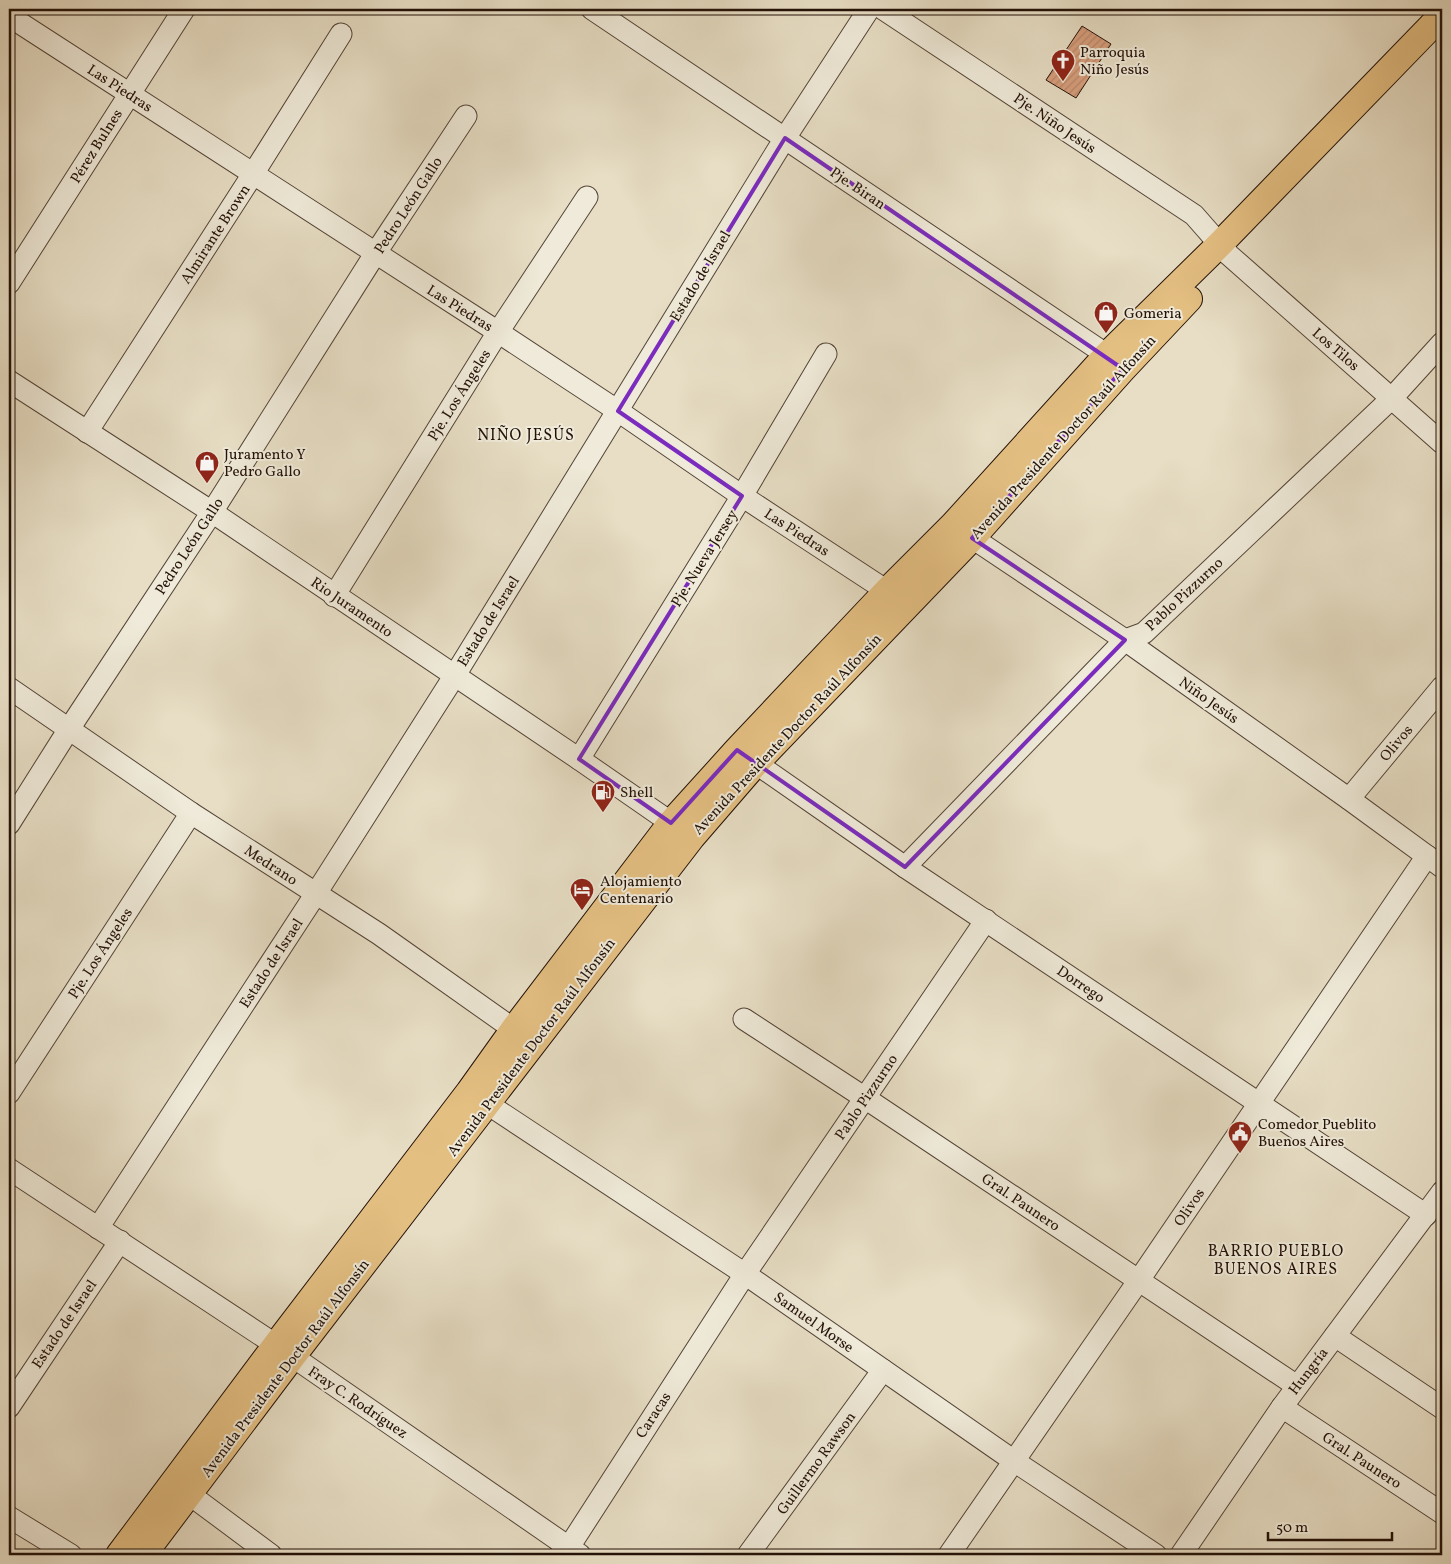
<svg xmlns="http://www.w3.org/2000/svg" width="1451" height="1564" viewBox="0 0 1451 1564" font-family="Vollkorn,serif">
	<defs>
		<pattern id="building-hatch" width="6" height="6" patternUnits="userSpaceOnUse" patternTransform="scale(1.25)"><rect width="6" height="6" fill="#d89f7e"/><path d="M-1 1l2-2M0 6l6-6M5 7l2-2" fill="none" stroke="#b9886b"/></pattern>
	</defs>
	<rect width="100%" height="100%" fill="#e7dec5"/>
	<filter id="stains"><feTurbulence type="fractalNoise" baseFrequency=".004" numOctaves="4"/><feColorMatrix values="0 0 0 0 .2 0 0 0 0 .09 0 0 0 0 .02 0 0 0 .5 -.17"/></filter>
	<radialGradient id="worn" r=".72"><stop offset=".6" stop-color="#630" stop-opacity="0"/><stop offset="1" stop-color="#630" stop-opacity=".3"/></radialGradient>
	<path fill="url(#building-hatch)" stroke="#231108" d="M1082,26l29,18 -35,54 -30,-18z"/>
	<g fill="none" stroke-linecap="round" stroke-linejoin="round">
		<defs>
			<g id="minor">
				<path d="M592,9l515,346 12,11"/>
				<path d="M883,9l311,206 35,40 213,188"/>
				<path d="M9,16l489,316 120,79 124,85 145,95 10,10"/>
				<path d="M9,283l175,-274"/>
				<path d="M9,381l203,131 367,247 104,72"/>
				<path d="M87,432l166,-258 88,-140"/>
				<path d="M959,529l166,111 224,159 93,68"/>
				<path d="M334,596l164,-264 89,-135"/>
				<path d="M9,688l182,125 188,121 147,104"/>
				<path d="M744,755l161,112 521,348"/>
				<path d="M579,759l163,-263 84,-142"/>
				<path d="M1349,799l93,-112"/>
				<path d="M9,824l60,-95 143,-217 163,-258 91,-138"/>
				<path d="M905,867l220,-227 19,-7 248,-235 50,-55"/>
				<path d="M744,1019l121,79 432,288"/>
				<path d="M9,1093l182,-280"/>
				<path d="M474,1095l271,179 269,187 142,94"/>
				<path d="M9,1169l267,176 304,210"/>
				<path d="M98,1228l217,-333 140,-220 330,-537 84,-129"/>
				<path d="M1335,1336l107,72"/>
				<path d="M9,1407l111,-166"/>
				<path d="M1282,1407l160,106"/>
				<path d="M189,1494l82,61"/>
				<path d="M9,1517l62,38"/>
				<path d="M560,1555l9,-8 176,-273 241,-354"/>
				<path d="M748,1555l135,-185"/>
				<path d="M949,1555l190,-275 288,-424"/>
				<path d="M1181,1555l101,-148 160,-215"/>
			</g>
			<g id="major">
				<path d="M119,1555l157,-210 193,-253 45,-63 157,-206 66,-73 150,-159 66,-66 154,-170 113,-111 222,-229"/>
				<path d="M143,1555l149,-198 400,-520 64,-74 216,-225 151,-169 66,-70"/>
			</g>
		</defs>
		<use href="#minor" stroke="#544437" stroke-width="23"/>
		<use href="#major" stroke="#231108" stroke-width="28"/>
		<use href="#minor" stroke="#efead9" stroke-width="21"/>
		<use href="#major" stroke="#e4bf82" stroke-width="26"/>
	</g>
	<path fill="none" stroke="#7b2cbf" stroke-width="4" stroke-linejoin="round" d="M785,138l338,231 -151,169 153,102 -220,227 -168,-117 -66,73 -92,-64 163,-263 -124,-85z"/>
	<defs>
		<symbol id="church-pin" viewBox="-11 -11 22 30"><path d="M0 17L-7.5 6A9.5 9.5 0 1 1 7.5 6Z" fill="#8f2418" stroke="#efead9"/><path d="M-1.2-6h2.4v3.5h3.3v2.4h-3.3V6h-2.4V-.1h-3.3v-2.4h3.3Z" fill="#fff"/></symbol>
		<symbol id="shop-pin" viewBox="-11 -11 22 30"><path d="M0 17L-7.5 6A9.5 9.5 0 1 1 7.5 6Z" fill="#8f2418" stroke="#efead9"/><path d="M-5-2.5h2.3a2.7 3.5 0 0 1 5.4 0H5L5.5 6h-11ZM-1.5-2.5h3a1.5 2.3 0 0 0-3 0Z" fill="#fff"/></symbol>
		<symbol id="fuel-pin" viewBox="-11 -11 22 30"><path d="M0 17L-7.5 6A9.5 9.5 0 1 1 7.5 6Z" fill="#8f2418" stroke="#efead9"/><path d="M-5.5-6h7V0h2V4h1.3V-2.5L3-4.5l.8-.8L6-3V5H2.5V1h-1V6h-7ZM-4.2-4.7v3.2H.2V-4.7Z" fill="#fff"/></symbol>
		<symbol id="hotel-pin" viewBox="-11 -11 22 30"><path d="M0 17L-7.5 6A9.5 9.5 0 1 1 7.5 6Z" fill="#8f2418" stroke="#efead9"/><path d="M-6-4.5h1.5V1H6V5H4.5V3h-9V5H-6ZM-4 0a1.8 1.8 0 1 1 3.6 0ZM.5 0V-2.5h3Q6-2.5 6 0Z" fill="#fff"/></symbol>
		<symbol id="civic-pin" viewBox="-11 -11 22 30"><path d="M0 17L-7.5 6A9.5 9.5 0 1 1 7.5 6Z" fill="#8f2418" stroke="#efead9"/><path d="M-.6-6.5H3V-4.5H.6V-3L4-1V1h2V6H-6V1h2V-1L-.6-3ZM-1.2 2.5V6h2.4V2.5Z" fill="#fff"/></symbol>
	</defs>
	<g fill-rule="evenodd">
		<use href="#church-pin" x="1049" y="47" width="28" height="38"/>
		<use href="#shop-pin" x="1092" y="299" width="28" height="38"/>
		<use href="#shop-pin" x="193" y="449" width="28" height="38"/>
		<use href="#fuel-pin" x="589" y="778" width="28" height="38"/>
		<use href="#hotel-pin" x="568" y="876" width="28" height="38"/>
		<use href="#civic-pin" x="1226" y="1119" width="28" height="38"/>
	</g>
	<g text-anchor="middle" stroke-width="4" stroke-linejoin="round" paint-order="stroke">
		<g font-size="15" fill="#231108" stroke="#efead9" text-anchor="start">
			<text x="1080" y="57">Parroquia<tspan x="1080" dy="17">Niño Jesús</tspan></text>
			<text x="1124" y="318">Gomeria</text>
			<text x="224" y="459">Juramento Y<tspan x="224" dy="17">Pedro Gallo</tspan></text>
			<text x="620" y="797">Shell</text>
			<text x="600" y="886">Alojamiento<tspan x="600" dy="17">Centenario</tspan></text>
			<text x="1258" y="1129">Comedor Pueblito<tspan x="1258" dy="17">Buenos Aires</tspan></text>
		</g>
		<g font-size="15" fill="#231108" stroke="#efead9">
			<text transform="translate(120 88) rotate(33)" y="5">Las Piedras</text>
			<text transform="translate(1055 123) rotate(34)" y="5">Pje. Niño Jesús</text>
			<text transform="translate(96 146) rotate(-58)" y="5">Pérez Bulnes</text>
			<text transform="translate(858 188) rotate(34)" y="5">Pje. Biran</text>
			<text transform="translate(408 205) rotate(-57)" y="5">Pedro León Gallo</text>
			<text transform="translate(215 234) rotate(-57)" y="5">Almirante Brown</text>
			<text transform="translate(700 276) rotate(-59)" y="5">Estado de Israel</text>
			<text transform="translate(460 308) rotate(32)" y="5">Las Piedras</text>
			<text transform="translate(1336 349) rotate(41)" y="5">Los Tilos</text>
			<text transform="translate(459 395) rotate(-58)" y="5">Pje. Los Ángeles</text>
			<text transform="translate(1063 437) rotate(-48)" y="5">Avenida Presidente Doctor Raúl Alfonsín</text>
			<text transform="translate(797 532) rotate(33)" y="5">Las Piedras</text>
			<text transform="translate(189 546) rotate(-57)" y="5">Pedro León Gallo</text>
			<text transform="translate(704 558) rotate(-58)" y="5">Pje. Nueva Jersey</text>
			<text transform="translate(1184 594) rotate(-43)" y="5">Pablo Pizzurno</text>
			<text transform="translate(352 607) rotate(34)" y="5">Rio Juramento</text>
			<text transform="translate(488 621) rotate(-58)" y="5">Estado de Israel</text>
			<text transform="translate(1209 700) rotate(35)" y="5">Niño Jesús</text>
			<text transform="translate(787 734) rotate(-47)" y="5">Avenida Presidente Doctor Raúl Alfonsín</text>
			<text transform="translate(1396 743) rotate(-50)" y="5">Olivos</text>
			<text transform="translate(271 865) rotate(33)" y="5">Medrano</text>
			<text transform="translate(100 953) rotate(-57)" y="5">Pje. Los Ángeles</text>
			<text transform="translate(271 963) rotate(-57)" y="5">Estado de Israel</text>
			<text transform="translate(1081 984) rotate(34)" y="5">Dorrego</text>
			<text transform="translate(531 1047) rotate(-53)" y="5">Avenida Presidente Doctor Raúl Alfonsín</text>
			<text transform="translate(866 1097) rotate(-56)" y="5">Pablo Pizzurno</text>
			<text transform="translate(1021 1202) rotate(34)" y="5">Gral. Paunero</text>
			<text transform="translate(1189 1207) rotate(-56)" y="5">Olivos</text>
			<text transform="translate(814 1322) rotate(35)" y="5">Samuel Morse</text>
			<text transform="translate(64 1324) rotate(-56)" y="5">Estado de Israel</text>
			<text transform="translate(285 1368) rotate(-53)" y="5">Avenida Presidente Doctor Raúl Alfonsín</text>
			<text transform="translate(1308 1371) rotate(-53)" y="5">Hungría</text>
			<text transform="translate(358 1402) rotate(34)" y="5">Fray C. Rodríguez</text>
			<text transform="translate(653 1415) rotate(-57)" y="5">Caracas</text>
			<text transform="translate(1362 1460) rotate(33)" y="5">Gral. Paunero</text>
			<text transform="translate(816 1463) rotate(-54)" y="5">Guillermo Rawson</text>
		</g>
		<g font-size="16" letter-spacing="1" fill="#231108" stroke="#efead9">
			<text x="526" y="440">NIÑO JESÚS</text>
			<text x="1276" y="1256">BARRIO PUEBLO<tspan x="1276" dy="18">BUENOS AIRES</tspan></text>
		</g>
	</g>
	<rect width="1451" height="1564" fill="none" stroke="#e7dec5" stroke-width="30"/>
	<rect x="10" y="10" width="1431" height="1544" fill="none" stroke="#231108" stroke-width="2.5"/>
	<rect x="15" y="15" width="1421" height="1534" fill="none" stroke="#231108"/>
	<path d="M1268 1532v8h124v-8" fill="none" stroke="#231108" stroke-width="2.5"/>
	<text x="1276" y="1532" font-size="15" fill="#231108" stroke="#efead9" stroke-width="4" paint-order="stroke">50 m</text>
	<rect width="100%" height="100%" filter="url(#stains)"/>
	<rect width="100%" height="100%" fill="url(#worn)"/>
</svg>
